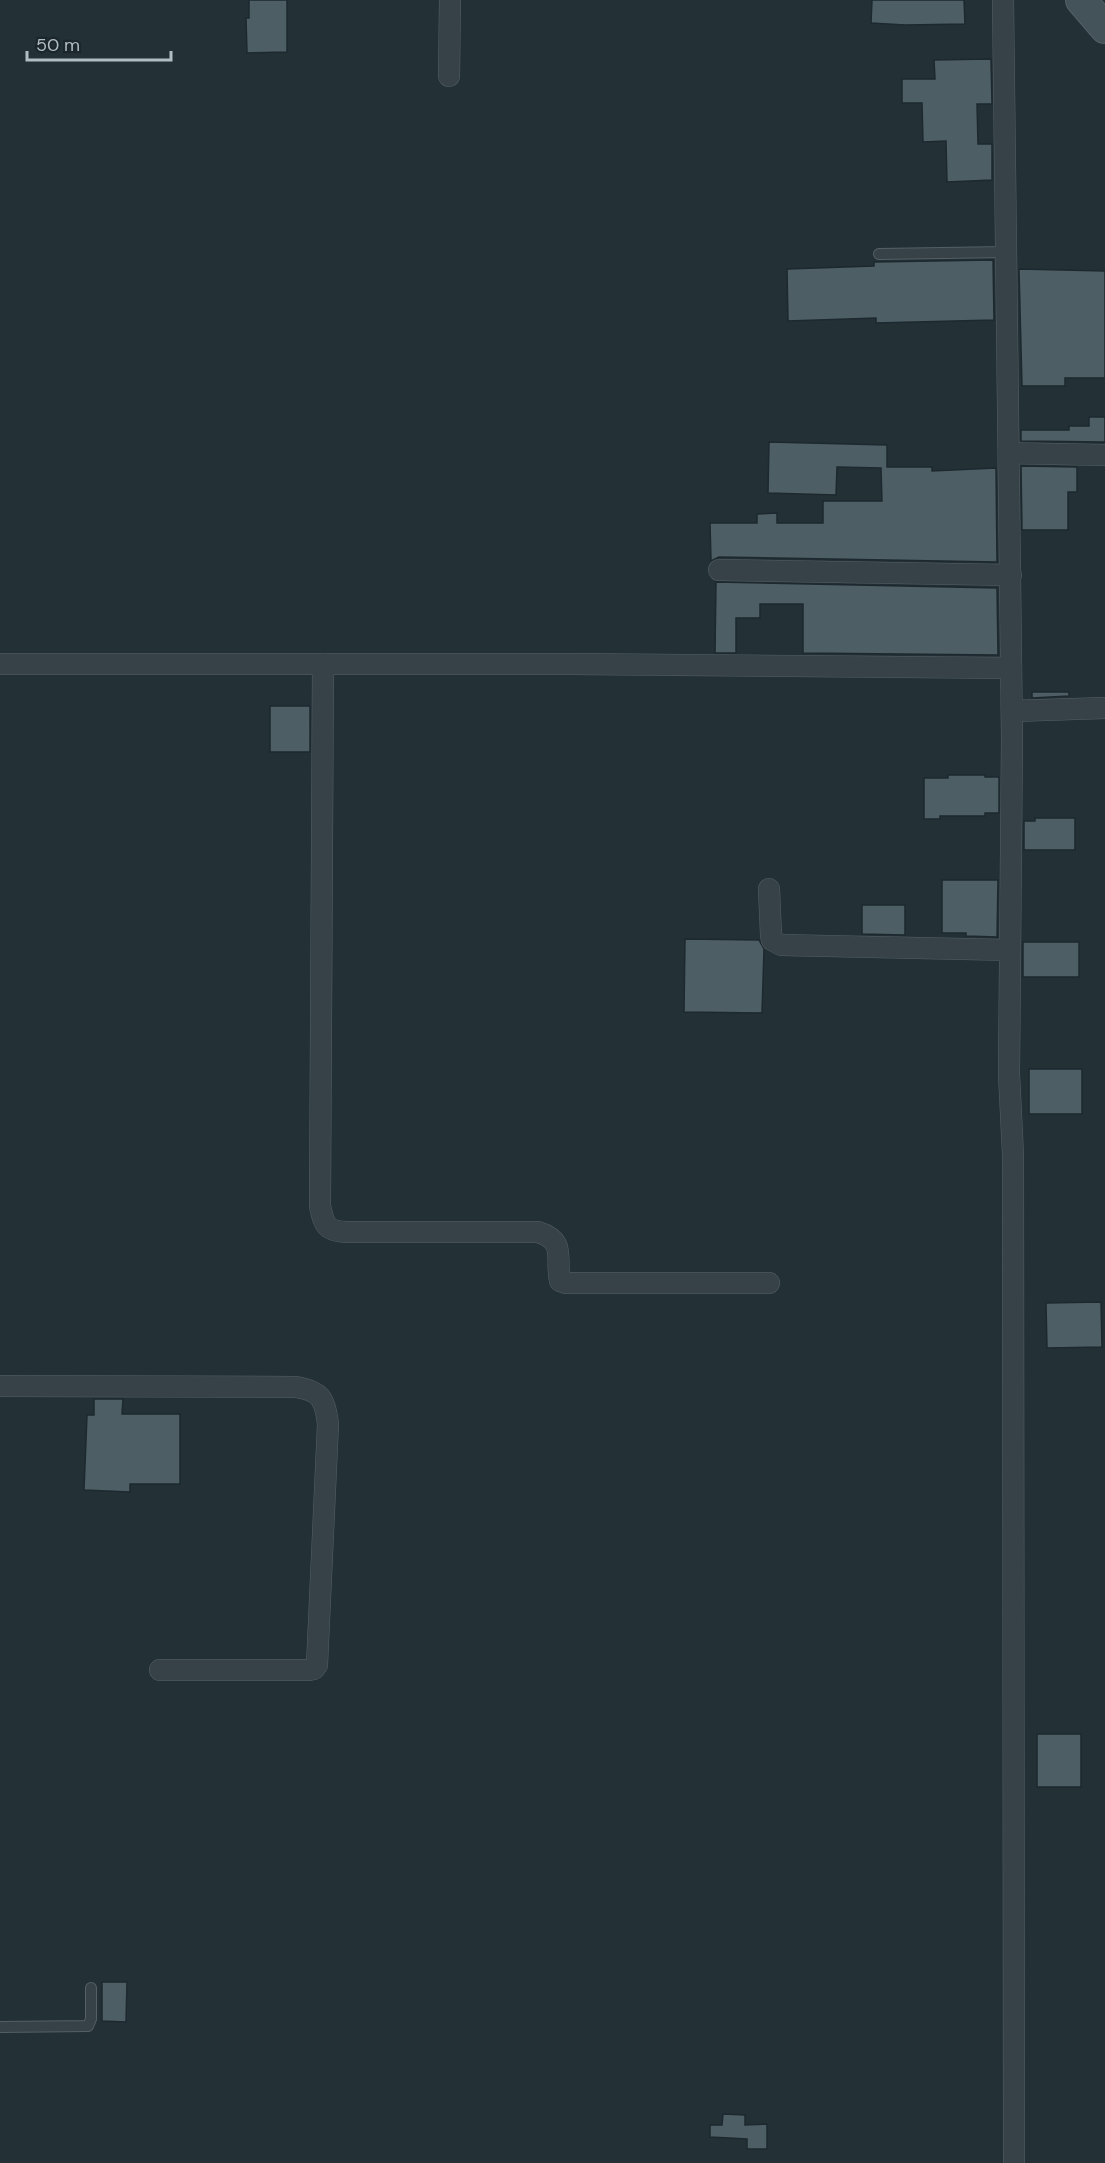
<svg xmlns="http://www.w3.org/2000/svg" width="1105" height="2163" viewBox="0 0 1105 2163" font-family="'DM Sans',sans-serif">
	<rect width="100%" height="100%" fill="#233137"/>
	<g fill="#4e5e65" stroke="#1d292e" stroke-width="1.5">
		<path d="M249,0h38v52l-40,1 -1,-35h3z"/>
		<path d="M872,0h92l1,24 -60,1 -34,-2z"/>
		<path d="M991,59l1,45h-15l1,40h14v36l-45,2 -1,-41 -23,1 -1,-39h-20v-24h33l-1,-19z"/>
		<path d="M993,260l1,60 -118,3v-5l-88,3 -1,-52 87,-3v-4z"/>
		<path d="M1019,269l86,2v107h-40v8h-43z"/>
		<path d="M1089,417h16v25l-84,-1v-11h48v-4h20z"/>
		<path d="M769,442l118,3v22h45v4l64,-3 1,94 -278,-5 -8,4 -1,-38h47v-9l20,-1v10h46v-22h59l-1,-33 -44,-1 -1,28 -68,-2z"/>
		<path d="M1021,466l56,1v25h-9v38h-46z"/>
		<path d="M716,582l281,6 1,67 -195,-2v-49h-43v14h-24v35h-21z"/>
		<path d="M1032,692h37v4l-37,2z"/>
		<rect x="270" y="706" width="40" height="46"/>
		<path d="M948,775h37v2h14v36h-14v3h-45v3h-16v-41h24z"/>
		<path d="M1035,818h40v32h-51v-29h11z"/>
		<path d="M942,880h56l-1,57 -31,-1v-3h-24z"/>
		<path d="M862,905h43v30l-43,-1z"/>
		<path d="M685,939l74,1 5,9 -2,64 -78,-1z"/>
		<rect x="1023" y="942" width="56" height="35"/>
		<rect x="1029" y="1069" width="53" height="45"/>
		<path d="M1101,1302l1,45 -55,1 -1,-45z"/>
		<path d="M94,1399h29l-1,15h58v70h-50v8l-46,-2 3,-75h7z"/>
		<rect x="1037" y="1734" width="44" height="53"/>
		<path d="M102,1982h25l-1,40 -24,-1z"/>
		<path d="M723,2114l22,1v10l22,-1v25h-20v-10l-37,-2v-12h12z"/>
	</g>
	<g fill="none" stroke-linecap="round" stroke-linejoin="round">
		<defs>
			<g id="lane">
				<path d="M879,254l128,-2"/>
				<path d="M0,2027l88,-1 3,-7v-31"/>
			</g>
			<g id="street">
				<path d="M1003,0l9,738 -3,336 4,81 1,1008"/>
				<path d="M449,76l1,-76"/>
				<path d="M1009,453l96,2"/>
				<path d="M719,570l292,5"/>
				<path d="M0,664h573l438,4"/>
				<path d="M323,664l-3,542c4,19 6,25 26,26h192c29,9 17,26 22,49l6,2h203"/>
				<path d="M1012,711l93,-3"/>
				<path d="M769,889l2,46 1,5 9,5 228,5"/>
				<path d="M0,1386l296,1c25,4 29,12 32,37l-11,241 -3,4 -5,1h-149"/>
			</g>
			<path id="secondary" d="M1081,0l24,28"/>
		</defs>
		<use href="#lane" stroke="#546065" stroke-width="12"/>
		<use href="#street" stroke="#546065" stroke-width="22"/>
		<use href="#secondary" stroke="#546065" stroke-width="32"/>
		<use href="#lane" stroke="#364247" stroke-width="10"/>
		<use href="#street" stroke="#364247" stroke-width="21"/>
		<use href="#secondary" stroke="#44535a" stroke-width="30"/>
	</g>
	<path d="M27 51v9h144v-9" fill="none" stroke="#b1bdc4" stroke-width="3"/>
	<text x="36" y="51" font-size="18" fill="#b1bdc4" stroke="#1b272c" stroke-width="4.5" paint-order="stroke">50 m</text>
</svg>
